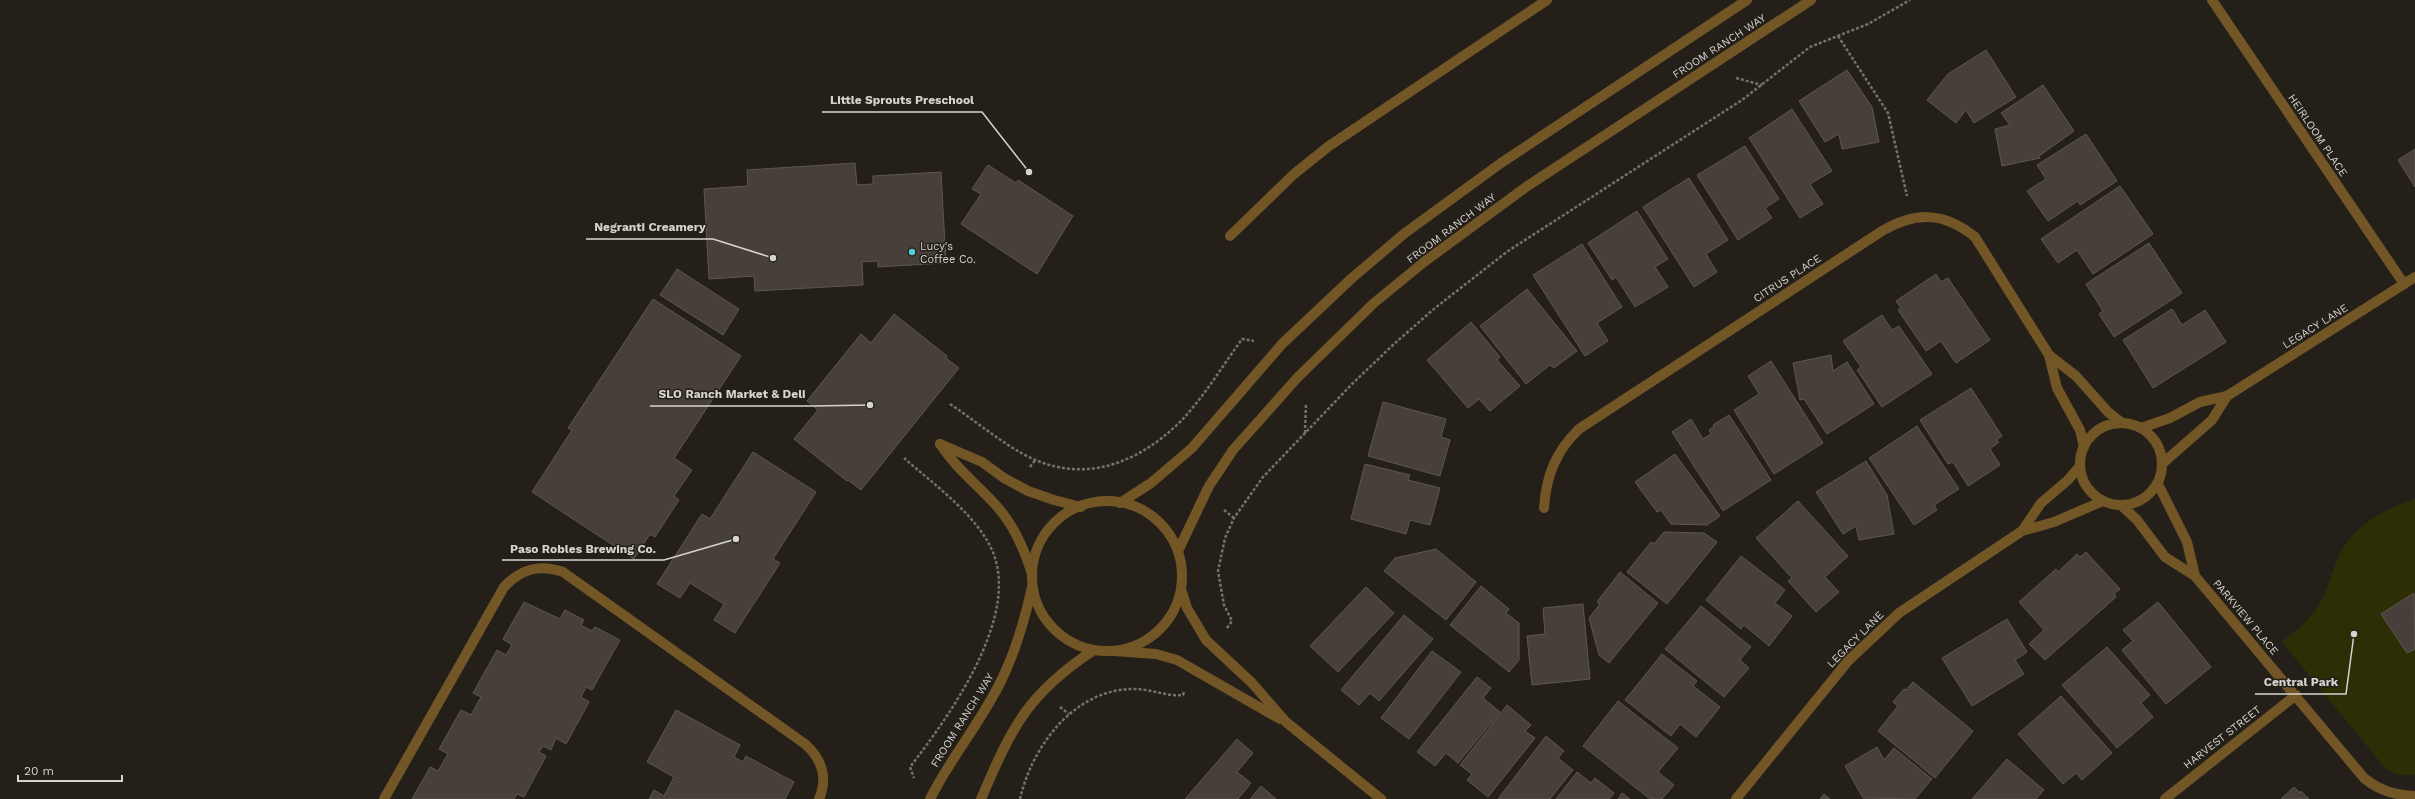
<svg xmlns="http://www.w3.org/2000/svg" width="2415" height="799" viewBox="0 0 2415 799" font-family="'Work Sans',sans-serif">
	<rect width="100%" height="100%" fill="#242019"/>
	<path fill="#2d2e05" d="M2415,499v276c-13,2 -20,-1 -31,-8l-102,-125c14,-11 27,-22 37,-37 8,-12 11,-27 16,-40 14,-37 44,-54 80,-66z"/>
	<g fill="#47403a" stroke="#5e5650">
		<path d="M1986,50l30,47 -42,26 -8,-13 -10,13 -29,-23 21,-26z"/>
		<path d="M1847,70l25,37 7,35 -37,7 -3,-15 -14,8 -26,-41z"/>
		<path d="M2043,85l31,46 -35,25 1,2 -38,8 -7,-37 15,-4 -9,-12z"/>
		<path d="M1792,109l40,62 -22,13 13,20 -23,14 -51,-80z"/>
		<path d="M2086,134l31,47 -37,24 -2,-4 -30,20 -21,-30 19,-12 -9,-14z"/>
		<path d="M1745,146l34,53 -14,9 7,10 -34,22 -41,-65z"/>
		<path d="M2415,149v38l-17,-27z"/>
		<path d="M855,163l2,22 16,-1v-8l68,-4 5,91 -68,4v-6l-16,1 1,23 -108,6 -1,-15 -45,3 -5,-90 44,-3 -1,-16z"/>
		<path d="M988,165l28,18 2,-3 55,36 -36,58 -76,-50 20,-30 -9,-5z"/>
		<path d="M1689,178l39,62 -22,14 11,18 -23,15 -51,-80z"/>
		<path d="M2120,186l33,48 -60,40 -16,-24 -19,13 -17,-24z"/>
		<path d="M1637,211l31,48 -13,8 13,20 -33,20 -19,-30 -4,3 -24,-37z"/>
		<path d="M2149,243l33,50 -68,44 -15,-23 4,-3 -17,-27z"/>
		<path d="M1582,244l40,63 -25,16 11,18 -23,15 -52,-81z"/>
		<path d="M677,269l62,40 -16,26 -63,-40z"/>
		<path d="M1936,274l5,8 7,-4 42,62 -34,23 -15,-22 -15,10 -28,-41 3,-2 -5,-7z"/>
		<path d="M1527,289l50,62 -23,17 -4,-3 -24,19 -46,-58z"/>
		<path d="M653,299l88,57 -67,102 18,12 -18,26 5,4 -24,37 -5,-3 -16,25 -102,-67 40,-62 -4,-2z"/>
		<path d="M2172,309l10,16 23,-15 21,32 -73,46 -30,-48z"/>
		<path d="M894,314l53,42 -1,2 13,10 -98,122 -13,-10 -1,1 -53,-42 24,-29 -11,-9 54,-67 10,9z"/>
		<path d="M1882,315l10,15 7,-4 33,48 -50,33 -25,-37 4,-3 -18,-26z"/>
		<path d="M1471,322l29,35 -3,3 23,26 -30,25 -11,-12 -11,9 -41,-48z"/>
		<path d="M1831,355l2,16 14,-9 27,42 -47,30 -23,-35 -4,1 -7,-37z"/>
		<path d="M1771,361l52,82 -49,31 -40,-64 25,-16 -11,-18z"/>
		<path d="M1971,388l31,48 -6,4 3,2 -9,7 10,16 -32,21 -15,-24 -5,2 -28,-44z"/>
		<path d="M1383,402l63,17 -5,18 9,3 -10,36 -72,-20z"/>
		<path d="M1729,415l42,65 -48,31 -51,-79 19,-13 12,20 8,-5 -2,-4 5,-3 -1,-2z"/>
		<path d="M1917,426l42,63 -25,16 3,5 -23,15 -45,-67z"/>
		<path d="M753,452l63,40 -43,67 7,4 -45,70 -21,-13 10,-16 -34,-21 -10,15 -23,-14 45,-70 8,5z"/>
		<path d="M1675,454l45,62 -13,9 -36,-1 -10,-14 -4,2 -22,-30z"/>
		<path d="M1866,461l21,34 7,39 -35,6 -3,-14 -13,8 -27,-42z"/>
		<path d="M1365,464l45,11 -2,5 32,8 -10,37 -20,-5 -4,14 -55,-15z"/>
		<path d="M1798,501l50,55 -23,21 14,15 -23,20 -28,-31 4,-3 -36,-40z"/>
		<path d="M1664,532l40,1 13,9 -50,62 -40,-32 24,-30 3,2z"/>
		<path d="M1436,549l40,33 -30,38 -62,-49 11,-13z"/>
		<path d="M2086,552l34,37 -6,5 2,3 -71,63 -16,-16 15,-14 -25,-28 37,-33 2,3 19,-18 3,3z"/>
		<path d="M1741,556l44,34 -10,13 17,13 -23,30 -25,-21 -3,4 -35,-29z"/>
		<path d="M1620,572l38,31 -49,60 -10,-8 -10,-37 11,-14 -3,-2z"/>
		<path d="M1481,586l28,23 -3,4 13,10v37l-10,12 -59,-47z"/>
		<path d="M1366,587l28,26 -56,59 -28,-26z"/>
		<path d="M2414,593l1,56 -8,4 -26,-39z"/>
		<path d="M524,602l36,17 5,-9 19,10 -3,5 11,6 3,-4 25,13 -28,50 -6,-3 -5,10 8,5 -23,42 -10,-6 -5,12 -8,-4 -4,6 7,4 -22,41 -7,-3 -3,5h-102l18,-32 8,4 10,-17 -9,-5 22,-39 10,5 10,-18 -8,-4 24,-43 9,5 6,-10 -9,-6z"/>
		<path d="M2158,602l53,65 -45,37 -44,-54 11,-9 -10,-11z"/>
		<path d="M1583,604l7,75 -58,6 -5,-49 18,-2 -2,-26z"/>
		<path d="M1701,606l50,41 -11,13 9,8 -25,29 -59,-48z"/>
		<path d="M1404,615l29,24 -54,62 -9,-8 -11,12 -18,-15z"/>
		<path d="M2007,619l20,33 -12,8 9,14 -52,32 -30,-48z"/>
		<path d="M2107,647l43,48 -9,8 12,14 -36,31 -55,-63z"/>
		<path d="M1432,651l29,21 -52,67 -28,-21z"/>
		<path d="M1662,654l35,27 -4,5 27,21 -24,30 -16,-13 -9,12 -46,-36z"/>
		<path d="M1477,677l14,11 -8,10 17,14 -42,51 -12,-10 -11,13 -18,-14z"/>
		<path d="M1913,682l60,49 -38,47 -57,-47 20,-25 -5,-4 11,-13 2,1z"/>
		<path d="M2061,696l51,57 -30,27 -6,-7 -13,11 -45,-50z"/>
		<path d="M1618,701l60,47 -20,24 16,13 -12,14h-12l-67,-53z"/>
		<path d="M1507,705l24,20 -6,6 10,7 -47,59 -21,-17 5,-6 -12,-9z"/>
		<path d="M676,710l64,35 -6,12 9,5 3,-6 48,26 -9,17h-136l5,-9 10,6 10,-19 -27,-15z"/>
		<path d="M1546,736l18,15 -6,7 15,12 -23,29h-52z"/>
		<path d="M1237,739l16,14 -16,19 14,11 -13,16h-53z"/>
		<path d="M1877,747l7,13 10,-12 38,31 -17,20 -52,-1 -18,-32z"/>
		<path d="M2007,759l37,31 -8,9h-64z"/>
		<path d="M1577,772l14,11 4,-5 19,15 -5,6h-53z"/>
		<path d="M1261,786l15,13h-26z"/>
		<path d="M2294,787l6,6 1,-2 8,8h-28z"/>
		<path d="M1622,793l8,6h-12z"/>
		<path d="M1824,794l6,5h-10z"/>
	</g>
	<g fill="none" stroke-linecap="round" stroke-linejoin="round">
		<g stroke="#75726c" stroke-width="2.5" stroke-dasharray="3 2" stroke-linecap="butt">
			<path d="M1838,36l50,77 19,83"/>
			<path d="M1736,78l26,7"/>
			<path d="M950,404c24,16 48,36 73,50 57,31 112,12 157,-32 23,-24 42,-55 62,-83l12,2"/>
			<path d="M1305,433l1,-29"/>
			<path d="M904,458c29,26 79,61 91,100 21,65 -47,160 -85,209l4,11"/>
			<path d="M1030,467l6,-8"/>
			<path d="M1224,510l10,8"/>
			<path d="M1227,628l5,-7 -8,-16 -6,-34 7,-33 9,-20 29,-41 89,-93 42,-40 41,-36 73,-57 234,-151 68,-53 58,-23 42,-24"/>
			<path d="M1060,707l9,7"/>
			<path d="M1020,799c12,-53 55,-111 115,-110 16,0 33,8 48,6l1,-3"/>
		</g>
		<g stroke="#735626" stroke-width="10">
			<path d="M1230,236l64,-62 35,-28 218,-146"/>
			<path d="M384,799l120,-212c17,-18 35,-23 59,-15l242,172c17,15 23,34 14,55"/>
		</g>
		<g stroke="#735626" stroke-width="10">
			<path d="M2212,0l192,284"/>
			<path d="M2049,355l8,33 23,42 4,17"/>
			<circle cx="2121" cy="464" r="41"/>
			<path d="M2141,428l29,-10 30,-16 27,-6 188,-119"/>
			<path d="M940,444c16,24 32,36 51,56 21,21 32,46 41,74"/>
			<path d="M940,444l42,18 22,16 24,13 26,9 27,7"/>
			<path d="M2163,463l49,-43 15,-24"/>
			<path d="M2158,484l29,58 8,34"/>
			<path d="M2121,505l16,15 28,37 30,19 169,202c16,13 31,17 51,18"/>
			<path d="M1544,508c2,-32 12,-57 35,-79l303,-198c34,-20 62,-19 93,6l74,118 27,21 32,36 14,11"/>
			<path d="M2022,531l19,-28 27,-23 12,-14"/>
			<path d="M1181,589l6,19 19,32 46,43 34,39 95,77"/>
			<path d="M1114,651l42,3 21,6 103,59"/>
			<path d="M1736,799l112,-138 51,-48 123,-82 32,-9 49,-21"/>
			<path d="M2165,799l131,-104"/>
		</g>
		<g stroke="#735626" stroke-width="10">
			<circle cx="1107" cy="576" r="75"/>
			<path d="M1120,503l31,-20 41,-35 90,-104 70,-66 53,-45 96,-70 246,-163"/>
			<path d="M1178,551l31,-65 24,-36 65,-73 76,-74 50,-41 102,-75 285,-187"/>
			<path d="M930,799c21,-42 52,-78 72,-120 14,-29 23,-60 30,-92"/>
			<path d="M981,799c31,-72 46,-105 113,-149"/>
		</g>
	</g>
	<circle fill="#53cbdb" stroke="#242019" stroke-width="1.5" cx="912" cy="252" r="4"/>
	<g text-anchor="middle" stroke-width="3" stroke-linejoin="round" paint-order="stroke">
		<g font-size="11" fill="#d7d4d0" stroke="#242019">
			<text transform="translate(1719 46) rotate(-33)" y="4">FROOM RANCH WAY</text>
			<text transform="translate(2318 135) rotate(56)" y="4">HEIRLOOM PLACE</text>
			<text transform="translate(1451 228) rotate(-37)" y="4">FROOM RANCH WAY</text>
			<text transform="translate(1787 278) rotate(-33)" y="4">CITRUS PLACE</text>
			<text transform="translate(2315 326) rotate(-32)" y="4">LEGACY LANE</text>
			<text transform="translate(2246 617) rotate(50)" y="4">PARKVIEW PLACE</text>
			<text transform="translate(1855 639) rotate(-45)" y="4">LEGACY LANE</text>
			<text transform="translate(962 720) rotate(-58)" y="4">FROOM RANCH WAY</text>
			<text transform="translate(2222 737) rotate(-38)" y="4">HARVEST STREET</text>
		</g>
		<g font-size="11" fill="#d7d4d0" stroke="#242019" text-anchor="start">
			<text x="920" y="250">Lucy's<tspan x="920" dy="13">Coffee Co.</tspan></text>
		</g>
	</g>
	<path fill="none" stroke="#d7d4d0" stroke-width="1.5" d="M1029 172L982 112H822M773 258L713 239H586M870 405L813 406H650M736 539L664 560H502M2354 634L2346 694H2255"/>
	<g fill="#d7d4d0" stroke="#242019" stroke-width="1.5">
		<circle cx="1029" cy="172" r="4"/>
		<circle cx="773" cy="258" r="4"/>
		<circle cx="870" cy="405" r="4"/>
		<circle cx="736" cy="539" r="4"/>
		<circle cx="2354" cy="634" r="4"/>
	</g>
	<g font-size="12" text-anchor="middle" font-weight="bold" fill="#d7d4d0" stroke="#242019" stroke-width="3" stroke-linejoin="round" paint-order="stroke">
		<text x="902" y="104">Little Sprouts Preschool</text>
		<text x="650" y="231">Negranti Creamery</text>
		<text x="732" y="398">SLO Ranch Market &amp; Deli</text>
		<text x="583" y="553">Paso Robles Brewing Co.</text>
		<text x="2301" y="686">Central Park</text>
	</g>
	<path d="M18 775v6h104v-6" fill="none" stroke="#d7d4d0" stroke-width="2"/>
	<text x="24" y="775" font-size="12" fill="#d7d4d0" stroke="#242019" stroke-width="3" paint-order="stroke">20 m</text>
</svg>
